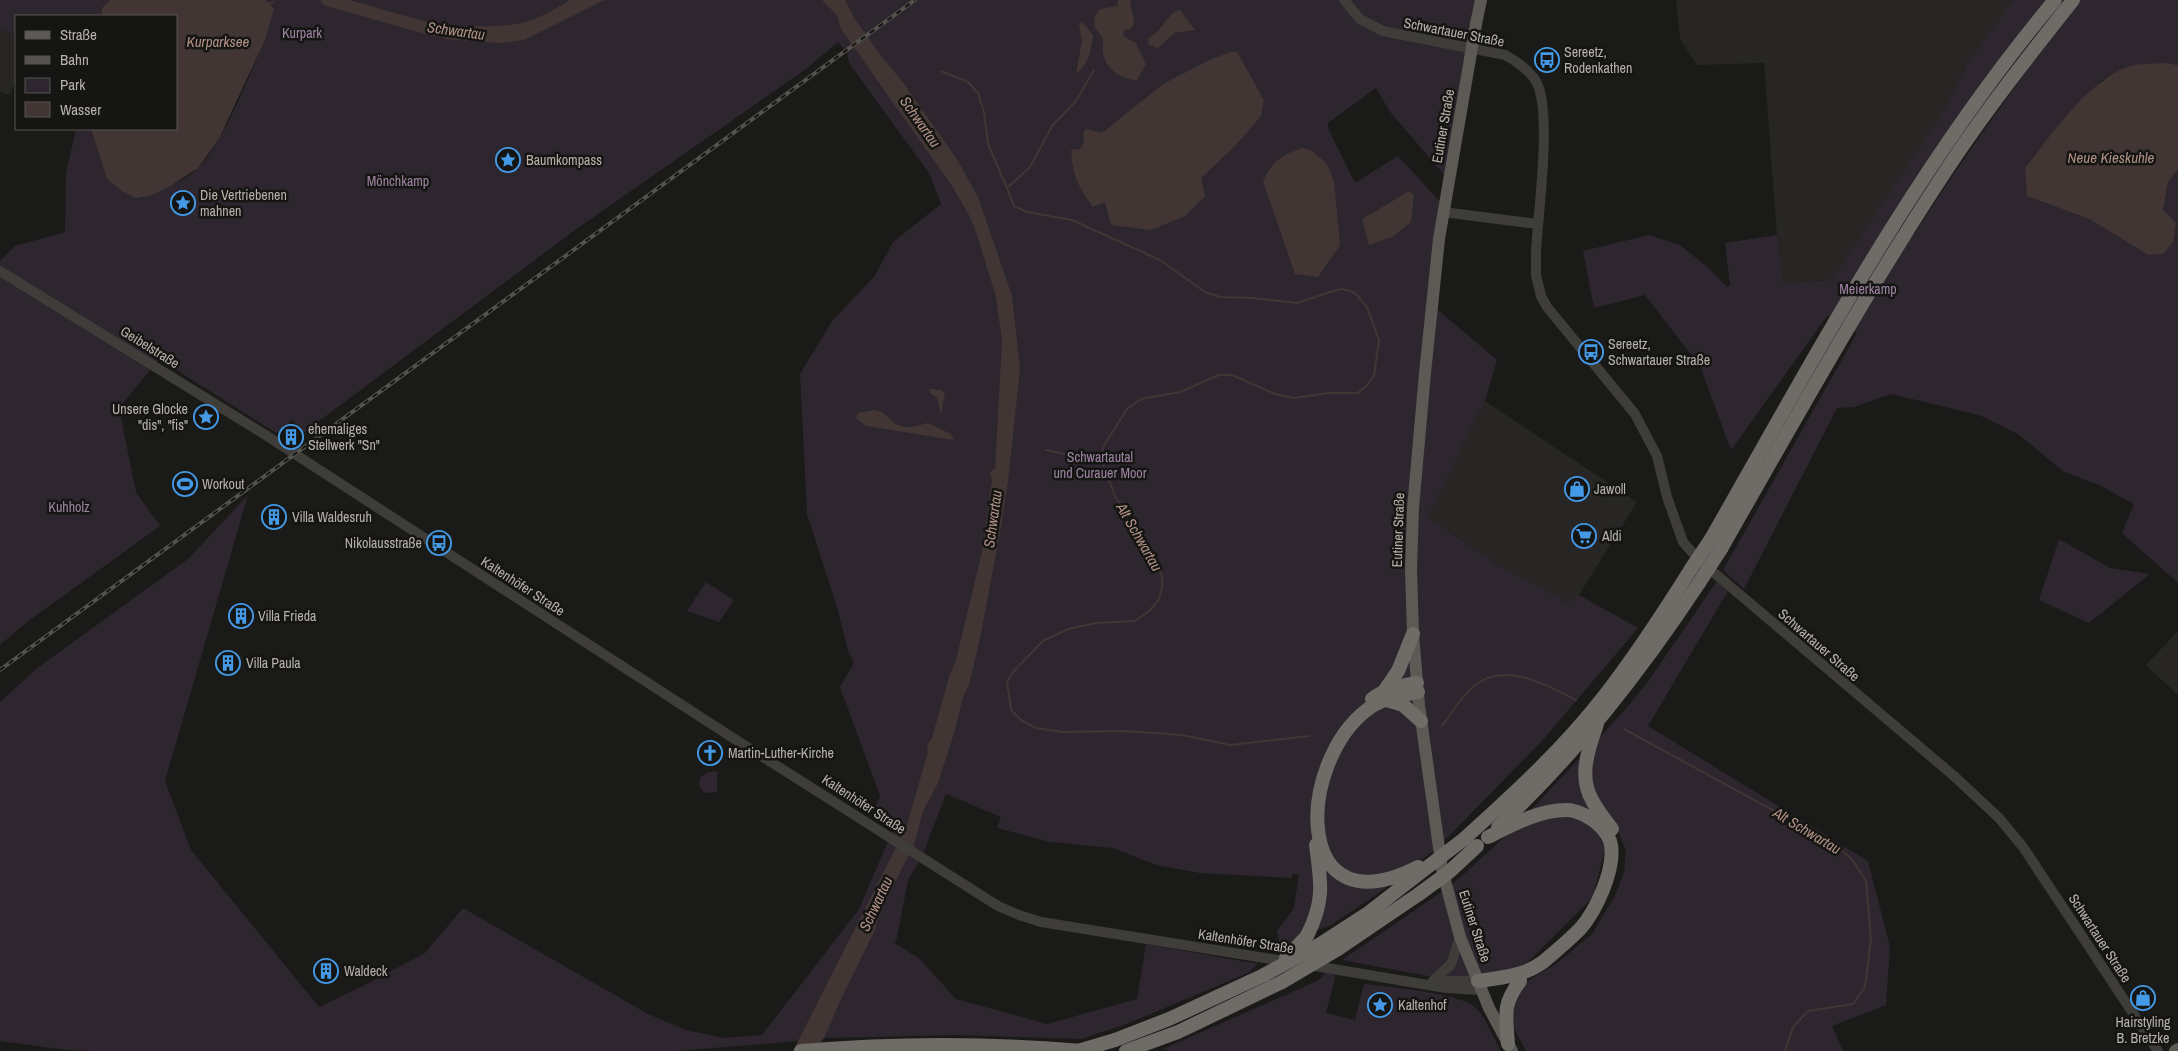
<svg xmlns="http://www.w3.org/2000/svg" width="2178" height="1051" viewBox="0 0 2178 1051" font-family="'Archivo Narrow',sans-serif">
	<rect width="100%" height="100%" fill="#1a1a18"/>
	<g fill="#272624">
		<path d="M1676,0h337l-43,59 -28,54 -111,167 -48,3 -6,-48 -13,-172 -67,2 -17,-26z"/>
		<path d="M0,30l16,4v45l-6,16 -10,-3z"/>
		<path d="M1485,401l152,101 -58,93 -12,7 -72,-39 -67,-46z"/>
		<path d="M2178,631v64l-32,-30z"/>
	</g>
	<g fill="#2e262f" fill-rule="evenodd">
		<path d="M0,0h110l-8,8 -1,8h-85v18l-16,-4z"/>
		<path d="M251,0h1230l-33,179 -58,-67 -14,-24 -48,35v5l27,55 43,-27 47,51 -7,103 59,50 -12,41 -57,116 67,46 72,39 12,-7 59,33 -96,113 -105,107 -57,44 -49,33 -36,14 -14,14 -4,-22 17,-23 5,-34h-7v4l-92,-5 -44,-8 -43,-17 -63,-6 -53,-14 4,-11 -55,-23 -25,65 -13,21 -12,62h-3l27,17 36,40 91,25 90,-25 9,-55 112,20 -10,9 -119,50 -48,16 -123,-4 -134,3 3,-8 -27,8 -2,3 -121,10h-580l-31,-1 -66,-9v-339l36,-33 152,-110 60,-64 -83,286 26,69 128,157 46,-22 60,-32 38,-45 185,106 38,16 38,8 38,-3 97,-126 34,-79 -21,-14 8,-20 -40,-109 14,-24 -6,-12 -11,-44 -30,-93 -7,-140 32,-53 42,-44 19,-35 48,-38 -12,-31 -80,-110 -2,-11 -9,-10 -32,27 -231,161 -272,203 -10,-13 -17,13 -117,-74 -40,49 17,84 24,34 -133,96 -27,23v-384l15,-15 50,-14 1,-59 10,-44h15l16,50 45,16c15,-8 34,-15 46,-27 27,-27 51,-93 67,-129zM1409,191l5,3 -52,25z"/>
		<path d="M2013,0h36l-162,224 26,12c52,-81 108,-159 166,-236h99v65l-13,-2 -63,17 -36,36 -41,52 3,28 61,23 61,36 25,-32 -12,-13 5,-28 10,-13v414l-56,-50 12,-29 -35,-19 -35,-13 -46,-38 -39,-19 -88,-21 -37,13 -17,1 -93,181 -21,-19 134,-237 -30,-17 -96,134 -31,-84 -55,-71 -51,13 -11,-57 66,-16 31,10 25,20 22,22 3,-2 -5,-42 52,-8 6,48 48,-3 111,-167 28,-54z"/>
		<path d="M2059,539l51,29 40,6 -61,49 -50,-23z"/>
		<path d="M1717,581l11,10 -80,135 220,135 22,86 -4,58 -54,21 11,25h-317l-13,-24 -5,-15 10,-25 39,-24 35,-29 23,-38 9,-24 2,-21 -9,-23 -18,6 6,14 -12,49 -64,64 -24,13 -62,5 -101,-19 111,-76 58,-53 113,-120 23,-28z"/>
		<path d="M706,582l28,18 -15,22 -32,-11z"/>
		<path d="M717,771v21l-13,1 -5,-7 1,-9 8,-5z"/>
		<path d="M1331,969l4,9 -9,35 29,7 9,-36c23,3 98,9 112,24 10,10 18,31 25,43h-331l-7,-2 154,-68z"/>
	</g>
	<g fill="#413633">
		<path d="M110,0h155l3,3 9,-3 -7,5 4,4 -9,31 -46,99 -21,29 -26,17 -20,10 -16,3 -14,-7 -15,-12 -16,-50h85v-113h-75l1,-8z"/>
		<path d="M570,0h35l-81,40 -25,3 -54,-4 -12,-9c29,-6 59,-1 88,-7 18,-4 34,-14 49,-23z"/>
		<path d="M822,0h23l10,19 23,33 27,33 53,76 20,36 34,99 8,73 -12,112 -7,46 -21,111 -11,47 -6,12 -8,33 -17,53 -15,28 -8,31 -36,73 -5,17 -33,67 -17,39 -10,13h-21l113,-223 22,-76 -1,-7 5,-7 18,-64 6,-14 26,-108 10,-72 -2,-6 3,-5h2l7,-128 -6,-44 -19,-62 -7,-18 -18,-31 -111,-157 -4,-14z"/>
		<path d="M1118,0h14l-2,1c0,12 8,17 1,28l-7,1 -1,6 13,7 10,21 -9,16c-15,0 -32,-11 -34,-28 -1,-4 1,-9 0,-12 -1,-5 -7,-10 -9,-14l1,-10 5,-7 18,-3z"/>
		<path d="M1180,10l15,20 -21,3 -16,15 -9,-3 -1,-7c16,-7 18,-25 32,-28z"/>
		<path d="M1082,22l11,13c-2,16 -4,28 -17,39l6,-33 -3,-16z"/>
		<path d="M1231,52h6l27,48 -3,16 -26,30 -34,32 4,18 -20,20 -34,14 -40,-5 -6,-23 -12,5c-15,-21 -20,-30 -22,-57l9,-1 4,-7 -1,-8 3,-5 16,4 61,-49 49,-25z"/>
		<path d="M2166,63l12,2v104l-10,13 -5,28 13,13 -3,19 -10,12 -14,1 -60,-36 -62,-23 -2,-28c28,-35 60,-84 102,-101 11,-4 27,-3 39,-4z"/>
		<path d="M1302,148l9,2 15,13 8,18 6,64 -22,32 -23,-3 -32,-93c10,-21 18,-25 39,-33z"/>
		<path d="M1409,191l5,3 -3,28 -19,15 -23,8 -7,-26z"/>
		<path d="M929,389l12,1 4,4 -4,20 -4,-16 -7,-5z"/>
		<path d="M874,410l8,2 12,11 9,4h9l16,-4 23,11 3,6 -88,-14 -10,-8 2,-5z"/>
	</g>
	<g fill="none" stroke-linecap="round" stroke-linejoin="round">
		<g stroke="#413633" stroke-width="2">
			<path d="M1094,70l-18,31 -24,25 -22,41 -23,21 7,18 13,6 45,8 88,40 45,32 15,5 32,1 45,5 43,-14 8,1 7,3 12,14 12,33 -5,36 -7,9 -9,8h-30l-34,5 -19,-4 -43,-19h-13l-39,17 -39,7 -14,10 -24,38 -1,15 13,34 33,50 14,30v13l-4,12 -10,11 -13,9 -39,2 -28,6 -25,12 -30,31 -6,10 4,28 10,10 15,8 27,4 60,-1 59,4 48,10 79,-9"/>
			<path d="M941,71l27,11 10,11 6,19 4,32 19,44"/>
			<path d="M1046,450l56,12"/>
			<path d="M1442,726c9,-12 19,-29 31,-39 30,-27 74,-2 103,13"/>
			<path d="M1624,729l205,112 23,18 14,22 5,57 -6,49 -12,17 -45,7 -15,16 -8,24"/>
		</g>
		<path stroke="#413633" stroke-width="12" d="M327,0l106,30 17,2"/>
		<g stroke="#3f3d39" stroke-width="10">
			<path d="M1344,0l16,19 23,12 122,24c13,7 25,15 32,28 15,32 1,130 -1,169v23l5,21 6,11 88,107 22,42 10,41 16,45 16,18 255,216 45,42 24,29 135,204"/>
			<path d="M1443,212l94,12"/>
			<path d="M0,271l264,163 469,304 265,168 21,9 22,7 249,40"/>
			<path d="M1309,965l137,23 35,2"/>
			<path d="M1433,981h45"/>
			<path d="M1433,981l18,-17 9,-27"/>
		</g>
		<g stroke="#5d5a55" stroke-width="12">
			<path d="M1476,24l5,-24"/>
			<path d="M1470,59l-31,180 -14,134 -12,135 -2,62 2,64 6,71 23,164 18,68 29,71 23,43"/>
			<path d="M2175,1051l3,-2"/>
		</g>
		<g stroke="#6f6b66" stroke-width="14">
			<path d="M1711,539c105,-184 207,-376 344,-539"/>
			<path d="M1721,549c74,-130 147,-261 230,-386 38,-57 80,-110 122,-163"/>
			<path d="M1385,690l13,-19 15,-37"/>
			<path d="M1418,692c-17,4 -36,6 -50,17 -72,54 -77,223 50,158"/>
			<path d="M1372,699c14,-11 27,-13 45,-16"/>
			<path d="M1387,700l16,5 18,16"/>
			<path d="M1597,724c-8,23 -19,52 -5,76 5,10 13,20 20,29"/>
			<path d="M1498,827c79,-75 141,-153 201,-244"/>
			<path d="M1464,839c50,-45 100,-91 141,-144 32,-41 59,-83 86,-126"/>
			<path d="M1307,936c18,-36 14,-53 9,-91"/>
			<path d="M1319,945l48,-31 45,-35"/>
			<path d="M1338,949l81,-55"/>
			<path d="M1478,981c22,-3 46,-5 65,-19 12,-10 26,-22 37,-33 16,-18 35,-59 31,-84 -1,-7 -6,-14 -11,-19 -8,-8 -22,-16 -34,-16 -27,0 -54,15 -78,27"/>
			<path d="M1115,1040l54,-21 95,-44"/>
			<path d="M1508,1044c-2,-29 -6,-39 12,-63"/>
			<path d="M801,1051c93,-8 188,-8 281,0"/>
			<path d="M1126,1051l52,-19 104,-50"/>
		</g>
		<defs>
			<path id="rail" d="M0,670l915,-670"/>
		</defs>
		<use href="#rail" stroke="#55524e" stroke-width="4"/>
		<use href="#rail" stroke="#151513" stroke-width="2" stroke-dasharray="5.5" stroke-linecap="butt"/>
		<path stroke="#5d5a55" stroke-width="12" d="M1470,59l6,-35"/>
		<g stroke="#6f6b66" stroke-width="14">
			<path d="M1691,569l20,-30"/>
			<path d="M1699,583l22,-34"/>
			<path d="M1412,879l52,-40"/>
			<path d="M1419,894l30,-22 28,-26"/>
			<path d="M1286,958l21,-22"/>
			<path d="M1264,975l55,-30"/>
			<path d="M1282,982l56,-33"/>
			<path d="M1078,1051l37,-11"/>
		</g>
	</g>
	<defs>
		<symbol id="bus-ring" viewBox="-11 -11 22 22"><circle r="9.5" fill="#151513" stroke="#449ae6" stroke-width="1.5"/><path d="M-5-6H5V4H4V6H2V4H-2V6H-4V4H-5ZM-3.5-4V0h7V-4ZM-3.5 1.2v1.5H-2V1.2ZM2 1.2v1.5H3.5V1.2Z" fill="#449ae6"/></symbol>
		<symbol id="sight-ring" viewBox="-11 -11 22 22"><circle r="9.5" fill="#151513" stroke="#449ae6" stroke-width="1.5"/><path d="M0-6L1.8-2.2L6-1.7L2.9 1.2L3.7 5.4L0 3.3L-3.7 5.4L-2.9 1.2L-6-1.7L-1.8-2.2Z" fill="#449ae6"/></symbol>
		<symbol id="building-ring" viewBox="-11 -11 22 22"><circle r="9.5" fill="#151513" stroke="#449ae6" stroke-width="1.5"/><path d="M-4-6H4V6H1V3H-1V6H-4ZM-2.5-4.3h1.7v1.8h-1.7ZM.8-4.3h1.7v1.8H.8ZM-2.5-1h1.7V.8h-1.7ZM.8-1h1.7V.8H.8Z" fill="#449ae6"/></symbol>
		<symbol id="stadium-ring" viewBox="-11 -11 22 22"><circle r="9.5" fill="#151513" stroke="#449ae6" stroke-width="1.5"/><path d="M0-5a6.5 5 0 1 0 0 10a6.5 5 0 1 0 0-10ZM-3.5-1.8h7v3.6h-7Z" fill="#449ae6"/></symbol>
		<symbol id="shop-ring" viewBox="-11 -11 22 22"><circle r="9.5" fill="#151513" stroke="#449ae6" stroke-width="1.5"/><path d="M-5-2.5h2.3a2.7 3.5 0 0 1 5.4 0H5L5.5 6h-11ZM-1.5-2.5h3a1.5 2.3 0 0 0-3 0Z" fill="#449ae6"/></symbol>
		<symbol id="supermarket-ring" viewBox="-11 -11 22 22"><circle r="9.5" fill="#151513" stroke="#449ae6" stroke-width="1.5"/><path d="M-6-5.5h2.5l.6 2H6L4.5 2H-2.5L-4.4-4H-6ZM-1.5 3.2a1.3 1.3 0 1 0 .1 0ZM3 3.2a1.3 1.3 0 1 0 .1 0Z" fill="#449ae6"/></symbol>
		<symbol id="church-ring" viewBox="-11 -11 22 22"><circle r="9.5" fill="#151513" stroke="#449ae6" stroke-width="1.5"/><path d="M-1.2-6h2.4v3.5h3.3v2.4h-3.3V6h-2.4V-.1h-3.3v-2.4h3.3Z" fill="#449ae6"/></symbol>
	</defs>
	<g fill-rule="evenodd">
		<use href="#bus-ring" x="1533" y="46" width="28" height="28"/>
		<use href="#sight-ring" x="494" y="146" width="28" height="28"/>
		<use href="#sight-ring" x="169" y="189" width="28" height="28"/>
		<use href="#bus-ring" x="1577" y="338" width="28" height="28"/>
		<use href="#sight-ring" x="192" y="403" width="28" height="28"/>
		<use href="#building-ring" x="277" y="423" width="28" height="28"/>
		<use href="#stadium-ring" x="171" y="470" width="28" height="28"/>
		<use href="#shop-ring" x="1563" y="475" width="28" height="28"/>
		<use href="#building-ring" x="260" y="503" width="28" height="28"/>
		<use href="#supermarket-ring" x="1570" y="522" width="28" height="28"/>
		<use href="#bus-ring" x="425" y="529" width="28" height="28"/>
		<use href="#building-ring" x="227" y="602" width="28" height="28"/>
		<use href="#building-ring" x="214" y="649" width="28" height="28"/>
		<use href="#church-ring" x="696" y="739" width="28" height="28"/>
		<use href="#building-ring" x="312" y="957" width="28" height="28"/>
		<use href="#shop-ring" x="2129" y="984" width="28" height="28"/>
		<use href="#sight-ring" x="1366" y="991" width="28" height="28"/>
	</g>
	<g text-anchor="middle" stroke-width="5" stroke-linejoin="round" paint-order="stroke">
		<g font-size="14" fill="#b9b2ab" stroke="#151513">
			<text transform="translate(1454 32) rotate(11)" y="5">Schwartauer Straße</text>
			<text transform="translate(1443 126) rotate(-80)" y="5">Eutiner Straße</text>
			<text transform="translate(150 347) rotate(32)" y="5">Geibelstraße</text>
			<text transform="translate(1398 530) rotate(-88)" y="5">Eutiner Straße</text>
			<text transform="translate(523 586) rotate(33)" y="5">Kaltenhöfer Straße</text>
			<text transform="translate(1819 645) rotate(41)" y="5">Schwartauer Straße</text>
			<text transform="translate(864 804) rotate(33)" y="5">Kaltenhöfer Straße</text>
			<text transform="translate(1475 926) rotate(72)" y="5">Eutiner Straße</text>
			<text transform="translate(2100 938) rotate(57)" y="5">Schwartauer Straße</text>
			<text transform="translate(1246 941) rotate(9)" y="5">Kaltenhöfer Straße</text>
		</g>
		<g font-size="14" fill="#9e84a2" stroke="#151513">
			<text x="302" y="38">Kurpark</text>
			<text x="398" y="186">Mönchkamp</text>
			<text x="1868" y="294">Meierkamp</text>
			<text x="1100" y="462">Schwartautal<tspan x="1100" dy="16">und Curauer Moor</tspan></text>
			<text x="69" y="512">Kuhholz</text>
		</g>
		<g font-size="14" fill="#b9b2ab" stroke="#151513" text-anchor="start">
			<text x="1564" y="57">Sereetz,<tspan x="1564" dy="16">Rodenkathen</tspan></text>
			<text x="526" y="165">Baumkompass</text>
			<text x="200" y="200">Die Vertriebenen<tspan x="200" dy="16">mahnen</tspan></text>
			<text x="1608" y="349">Sereetz,<tspan x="1608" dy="16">Schwartauer Straße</tspan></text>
			<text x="188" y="414" text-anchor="end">Unsere Glocke<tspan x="188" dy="16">"dis", "fis"</tspan></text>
			<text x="308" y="434">ehemaliges<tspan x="308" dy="16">Stellwerk "Sn"</tspan></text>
			<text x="202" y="489">Workout</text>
			<text x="1594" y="494">Jawoll</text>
			<text x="292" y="522">Villa Waldesruh</text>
			<text x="1602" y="541">Aldi</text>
			<text x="422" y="548" text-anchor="end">Nikolausstraße</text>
			<text x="258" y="621">Villa Frieda</text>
			<text x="246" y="668">Villa Paula</text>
			<text x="728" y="758">Martin-Luther-Kirche</text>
			<text x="344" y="976">Waldeck</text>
			<text x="1398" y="1010">Kaltenhof</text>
			<text x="2143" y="1027" text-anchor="middle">Hairstyling<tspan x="2143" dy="16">B. Bretzke</tspan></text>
		</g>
		<g font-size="15" font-style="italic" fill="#b19185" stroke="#151513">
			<text transform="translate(456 31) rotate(8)" y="5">Schwartau</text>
			<text x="218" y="47">Kurparksee</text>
			<text transform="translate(920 122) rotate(55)" y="5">Schwartau</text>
			<text x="2111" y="163">Neue Kieskuhle</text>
			<text transform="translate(993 519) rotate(-82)" y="5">Schwartau</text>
			<text transform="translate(1139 537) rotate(60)" y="5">Alt Schwartau</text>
			<text transform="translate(1807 831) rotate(31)" y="5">Alt Schwartau</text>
			<text transform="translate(876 904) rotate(-65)" y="5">Schwartau</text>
		</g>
	</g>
	<rect x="15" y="15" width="162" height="115" fill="#151513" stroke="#575450"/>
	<rect x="25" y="31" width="25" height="8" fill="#5d5a55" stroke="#575450"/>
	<text x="60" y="40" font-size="15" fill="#b9b2ab">Straße</text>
	<rect x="25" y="56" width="25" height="8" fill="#55524e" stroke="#575450"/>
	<text x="60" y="65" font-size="15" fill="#b9b2ab">Bahn</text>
	<rect x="25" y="78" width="25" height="15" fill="#2e262f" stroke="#575450"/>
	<text x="60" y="90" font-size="15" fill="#b9b2ab">Park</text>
	<rect x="25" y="102" width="25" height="15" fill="#413633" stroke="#575450"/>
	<text x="60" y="115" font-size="15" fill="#b9b2ab">Wasser</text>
</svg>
